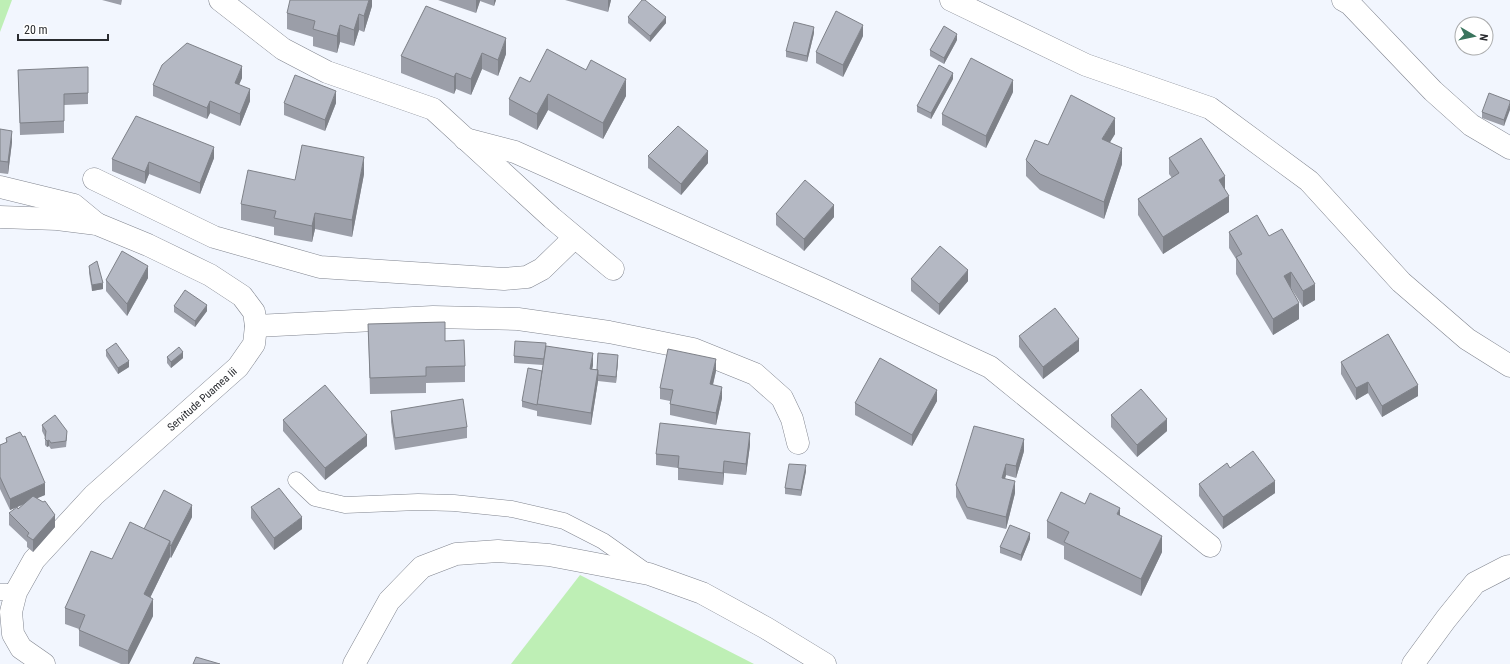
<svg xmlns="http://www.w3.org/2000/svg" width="1510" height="664" viewBox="0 0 1510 664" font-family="'Roboto Condensed',sans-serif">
	<rect width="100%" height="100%" fill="#f2f6fe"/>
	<g fill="#beefb5">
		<path d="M0,0h12l-12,32z"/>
		<path d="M580,575l174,89h-243z"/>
	</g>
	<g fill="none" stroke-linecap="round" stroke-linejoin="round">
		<defs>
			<g id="lane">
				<path d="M296,480l19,18 30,7 73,-3 36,1 58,6 52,12 39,20 41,29"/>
				<path d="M0,592h16"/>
			</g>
			<g id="street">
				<path d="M220,0l63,49 44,23 106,37 119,109 61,51"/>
				<path d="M951,0l135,65 124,43 99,73 92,101 66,57 43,27"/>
				<path d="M1343,0l7,4 83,87 38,34 39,23"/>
				<path d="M465,139l50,13 307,137 168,78 220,179"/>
				<path d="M94,179l120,58 106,30 184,12 23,-2 15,-8 32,-31"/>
				<path d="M0,187l74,18 23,19"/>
				<path d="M0,217l57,2 40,5 51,21 62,30 32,21 12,16 2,14 -2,18 -16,23 -144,128 -60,65 -18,32 -5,20 2,22 8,14 23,16"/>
				<path d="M256,326l177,-9 85,2 91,13 84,17 62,25 27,24 10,21 6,24"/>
				<path d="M354,664l35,-63 33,-34 34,-13 42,-3 51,4 100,19 53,19 64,35 59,36"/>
				<path d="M1413,664l33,-45 29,-36 31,-16 4,-1"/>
			</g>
		</defs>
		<use href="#lane" stroke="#81858f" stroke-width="17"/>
		<use href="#street" stroke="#81858f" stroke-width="23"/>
		<use href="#lane" stroke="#fff" stroke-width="16"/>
		<use href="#street" stroke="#fff" stroke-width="22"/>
	</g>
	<g fill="#9b9ea8">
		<path d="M102,0h20l-1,5z"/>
		<path d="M372,0v6l-8,26 -5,-2 -5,16 -14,-4 -3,11 -24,-7v-9l-26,-8v-16z"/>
		<path d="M438,0h58l-2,6 -14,-5 -4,12z"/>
		<path d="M565,0h46l-3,12z"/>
		<path d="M426,6l80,48 -8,22 -16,-7 -11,26 -15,-6 -2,5 -53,-21v-17z"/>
		<path d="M628,17l38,6 -16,19 -22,-19z"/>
		<path d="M814,33l-7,29 -21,-5v-6z"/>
		<path d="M863,36l-20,41 -27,-14v-11z"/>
		<path d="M957,40l-13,24 -14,-8v-6z"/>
		<path d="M18,70l70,23v11l-24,1v28l-44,2z"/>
		<path d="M242,78l-3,6 11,17 -10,25 -30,-13 -3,6 -54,-23v-11z"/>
		<path d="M953,79l-22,40 -14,-7v-6z"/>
		<path d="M530,82l96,14 -23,43 -55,-29 -11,20 -28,-15v-16z"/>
		<path d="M1013,92l-27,56 -44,-23v-11z"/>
		<path d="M1510,101l-6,25 -22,-8v-6z"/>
		<path d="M284,103h52l-11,28 -41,-16z"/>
		<path d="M0,129l12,13 -4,32 -8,-1z"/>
		<path d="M1115,134l-5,8 12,22 -18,55 -64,-29 -14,-14v-16l22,-15z"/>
		<path d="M648,156l60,7 -27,32 -33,-27z"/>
		<path d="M214,158l-14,36 -51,-20 -4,10 -33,-13v-12z"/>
		<path d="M1169,158l56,32 4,22 -66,42 -25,-39v-16l34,-21 -3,-4z"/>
		<path d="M364,174l-12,63 -37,-8 -3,13 -38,-7v-8l-33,-7v-16l54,-24z"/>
		<path d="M776,214l58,3 -30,34 -28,-26z"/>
		<path d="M1229,232l40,4 46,64 -12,7 -12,-19 8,31 -26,16 -37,-61v-15l-7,-11z"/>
		<path d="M89,266l14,23 -11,2 -3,-18z"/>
		<path d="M148,278l-21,38 -21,-25v-11z"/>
		<path d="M911,279l57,2 -29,34 -28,-24z"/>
		<path d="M174,306l33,5 -12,16 -21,-15z"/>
		<path d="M368,324l77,17 20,25v16l-39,1v10l-56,1z"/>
		<path d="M1019,336l60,15 -36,28 -24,-32z"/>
		<path d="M546,349l47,16 -1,4h5l21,-8 -2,22 -18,-2 -7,44 -54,-9v-5l-15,-4v-6l20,-30 1,-6 -29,-2v-7z"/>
		<path d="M106,350l23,17 -11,7 -12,-18z"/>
		<path d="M167,357l16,1 -12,10 -4,-5z"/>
		<path d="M1341,362l77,34 -36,21 -14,-24 -12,7 -15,-26z"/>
		<path d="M716,371l-3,14 9,13 -6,27 -46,-10v-14l-10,-2v-11z"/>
		<path d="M937,401l-25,45 -57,-31v-12z"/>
		<path d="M391,411l76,16v11l-72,12 -4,-28z"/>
		<path d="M1111,415l56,16 -30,26 -26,-30z"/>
		<path d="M283,420l84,26 -42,34 -42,-49z"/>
		<path d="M42,425l25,12 -1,10 -15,2 -2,-3 -2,1 -2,-2v-8l-3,-6z"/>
		<path d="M6,438l39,57 -9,3 19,29 -22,25 -6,-5v-5l-18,-17v-12l9,-4 7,-5 -15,6 -10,-21v-44l6,-2z"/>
		<path d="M750,445l-4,30 -22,-2 -1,12 -45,-5v-12l-22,-3v-11z"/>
		<path d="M1024,451l-8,27 -10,-3 -1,3 10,15 -9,36 -39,-10 -11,-22v-12z"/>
		<path d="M1230,468l45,25 -52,36 -24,-33v-12z"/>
		<path d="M806,471l-5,25 -16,-2v-6z"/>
		<path d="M1085,504l35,12 42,36 -21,44 -77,-37v-13l-17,-8v-17z"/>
		<path d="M251,507l51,22 -28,21 -23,-32z"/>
		<path d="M192,517l-21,41 -1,-1 -20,41 3,18 -24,48h-8l-42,-18v-17l-14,-5v-16l47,-49 32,-30z"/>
		<path d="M1030,539l-9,22 -21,-8v-6z"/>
	</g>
	<g fill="#7e8188">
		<path d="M369,0h3v6l-8,26v-16z"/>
		<path d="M476,0h4v1l-4,12z"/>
		<path d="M494,0h2l-2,6z"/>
		<path d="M608,0h3l-3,12z"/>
		<path d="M359,14v16l-5,16v-16z"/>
		<path d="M666,17v6l-16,19v-6z"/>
		<path d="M340,25v17l-3,11v-17z"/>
		<path d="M863,25v11l-20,41v-12z"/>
		<path d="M814,27v6l-7,29v-6z"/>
		<path d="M957,34v6l-13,24v-6z"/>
		<path d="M506,38v16l-8,22v-16z"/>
		<path d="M482,53v16l-11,26v-16z"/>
		<path d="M242,66v12l-7,16v-11z"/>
		<path d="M456,73v16l-2,5v-17z"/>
		<path d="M953,73v6l-22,40v-6z"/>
		<path d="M626,79v17l-23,43v-16z"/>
		<path d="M1013,80v12l-27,56v-12z"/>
		<path d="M250,89v12l-10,25v-12z"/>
		<path d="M336,91v12l-11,28v-11z"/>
		<path d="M548,94v16l-11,20v-16z"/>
		<path d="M210,101v12l-3,6v-11z"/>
		<path d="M1510,103v7l-6,16v-6z"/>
		<path d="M1115,118v16l-13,21v-16z"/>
		<path d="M12,131v11l-4,32v-12z"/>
		<path d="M214,147v11l-14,36v-11z"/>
		<path d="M1122,148v16l-18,55v-17z"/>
		<path d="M708,151v12l-27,32v-11z"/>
		<path d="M364,157v17l-12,63v-17z"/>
		<path d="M149,162v12l-4,10v-12z"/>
		<path d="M1225,176v17l-6,-13z"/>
		<path d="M1229,196v16l-66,42v-17z"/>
		<path d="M834,205v12l-30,34v-12z"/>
		<path d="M315,213v16l-3,13v-16z"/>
		<path d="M148,266v12l-21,38v-12z"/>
		<path d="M968,270v11l-29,34v-11z"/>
		<path d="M1291,272v16l-7,5v-17z"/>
		<path d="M103,283v6l-11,2v-6z"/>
		<path d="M1315,284v16l-12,7v-16z"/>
		<path d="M1299,303v16l-26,16v-16z"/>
		<path d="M207,305v6l-12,16v-6z"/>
		<path d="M1079,339v12l-36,28v-12z"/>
		<path d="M183,352v6l-12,10v-6z"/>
		<path d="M593,353v12l-3,15v-11z"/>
		<path d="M618,355v6l-2,22v-6z"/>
		<path d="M716,359v12l-6,25v-12z"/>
		<path d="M129,361v6l-11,7v-6z"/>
		<path d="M598,370v11l-7,44v-12z"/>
		<path d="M1368,382v11l-12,7v-12z"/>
		<path d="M1418,385v11l-36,21v-11z"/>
		<path d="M722,387v11l-6,27v-12z"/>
		<path d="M937,390v11l-25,45v-11z"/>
		<path d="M1167,419v12l-30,26v-12z"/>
		<path d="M750,433v12l-4,30v-11z"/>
		<path d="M367,435v11l-42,34v-12z"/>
		<path d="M1024,439v12l-8,27v-12z"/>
		<path d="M49,440v6l-2,1v-6z"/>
		<path d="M724,461v12l-1,12v-12z"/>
		<path d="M1006,464v11l-4,14v-11z"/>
		<path d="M806,465v6l-5,25v-6z"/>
		<path d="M1015,481v12l-9,36v-12z"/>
		<path d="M1275,481v12l-52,36v-12z"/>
		<path d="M45,483v12l-35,15v-11z"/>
		<path d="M192,505v12l-21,41v-12z"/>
		<path d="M1120,508v16l-3,-10z"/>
		<path d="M55,515v12l-22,25v-12z"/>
		<path d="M302,517v12l-28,21v-12z"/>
		<path d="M1030,533v6l-9,22v-6z"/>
		<path d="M1162,536v16l-21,44v-17z"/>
		<path d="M170,541v16l-26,53v-16z"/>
		<path d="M153,599v17l-24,48h-1v-13z"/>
	</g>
	<g fill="#b4b8c3" stroke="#7e8188">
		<path d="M290,0h79l-5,16 -5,-2 -5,16 -14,-5 -3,11 -24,-7 2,-8 -28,-8z"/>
		<path d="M642,0h3l21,17 -16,19 -22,-19z"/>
		<path d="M426,6l80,32 -8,22 -16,-7 -11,26 -15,-6 -2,4 -53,-21z"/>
		<path d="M836,11l27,14 -20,40 -27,-13z"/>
		<path d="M794,22l20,5 -7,29 -21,-5z"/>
		<path d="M944,26l13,8 -13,24 -14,-8z"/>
		<path d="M187,43l55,23 -7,17 15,6 -10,25 -30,-13 -3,7 -54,-23 9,-20z"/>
		<path d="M547,49l39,21 5,-10 35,19 -23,44 -55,-29 -11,20 -28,-15 11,-22 10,5z"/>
		<path d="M971,58l42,22 -27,56 -44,-22z"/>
		<path d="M939,65l14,8 -22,40 -14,-7z"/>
		<path d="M88,67v26l-24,1v27l-44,2 -2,-53z"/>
		<path d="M295,75l41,16 -11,29 -41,-17z"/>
		<path d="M1489,93l21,8v2l-6,17 -22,-8z"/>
		<path d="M1071,95l44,23 -13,21 20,9 -18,54 -64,-28 -14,-14 9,-20 13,5z"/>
		<path d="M136,116l78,31 -14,36 -51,-21 -4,10 -33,-13z"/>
		<path d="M678,126l30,25 -27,33 -33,-28z"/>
		<path d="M0,129l12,2 -4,31 -8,-1z"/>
		<path d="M1201,138l24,38 -6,4 10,16 -66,41 -25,-38 41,-26 -10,-15z"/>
		<path d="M302,145l62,12 -12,63 -37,-7 -3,13 -38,-8 2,-7 -35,-7 7,-34 47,10z"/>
		<path d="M805,180l29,25 -30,34 -28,-25z"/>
		<path d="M1257,215l12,21 13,-7 33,55 -12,7 -12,-19 -7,4 15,27 -26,16 -37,-62 6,-3 -13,-22z"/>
		<path d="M940,246l28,24 -29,34 -28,-25z"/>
		<path d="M122,251l26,15 -21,38 -21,-24z"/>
		<path d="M97,261l6,22 -11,2 -3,-19z"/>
		<path d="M185,290l22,15 -12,16 -21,-15z"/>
		<path d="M1055,308l24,31 -36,28 -24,-31z"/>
		<path d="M445,322v19l19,-1 1,26 -39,1v9l-56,2 -2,-54z"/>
		<path d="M1388,334l30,51 -36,21 -14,-24 -12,6 -15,-26z"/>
		<path d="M515,341l31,2 -2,16 -30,-3z"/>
		<path d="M116,343l13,18 -11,7 -12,-18z"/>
		<path d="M546,346l47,7 -3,16 8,1 -7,43 -54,-9z"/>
		<path d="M179,347l4,5 -12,10 -4,-5z"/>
		<path d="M668,349l48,10 -6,25 12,3 -6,26 -46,-9 3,-14 -13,-2z"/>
		<path d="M598,353l20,2 -2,22 -18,-2v-5l-1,-1z"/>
		<path d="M880,358l57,32 -25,45 -57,-32z"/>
		<path d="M528,368l14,3 -5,34 -15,-4z"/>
		<path d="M325,385l42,50 -42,33 -42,-48z"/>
		<path d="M1141,389l26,30 -30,26 -26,-30z"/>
		<path d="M463,399l4,28 -72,11 -4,-27z"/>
		<path d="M55,415l12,16 -1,10 -15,2 -2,-3 -2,1 -2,-2 1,-8 -4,-6z"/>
		<path d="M660,423l90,10 -4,31 -22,-3 -1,12 -45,-5 1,-12 -23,-2z"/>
		<path d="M974,426l50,13 -8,27 -10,-2 -4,14 13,3 -9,36 -39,-10 -11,-22z"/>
		<path d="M20,432l3,5 2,-1 20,47 -35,16 -10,-22v-32l7,-3 -1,-4z"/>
		<path d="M1253,451l22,30 -52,36 -24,-33 28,-21 3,5z"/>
		<path d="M789,464l17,1 -5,25 -16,-2z"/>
		<path d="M279,488l23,29 -28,21 -23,-31z"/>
		<path d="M164,490l28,15 -21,41 -1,-1v-4l-26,-12z"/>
		<path d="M1061,492l24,12 5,-11 30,15 -3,6 45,22 -21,43 -77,-37 5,-10 -22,-11z"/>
		<path d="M33,496l10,6 2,-1 10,14 -22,25 -6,-4 2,-3 -20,-20 8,-6 1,2z"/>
		<path d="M130,522l40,19 -26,53 9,5 -25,52 -49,-21 6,-15 -20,-7 26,-57 21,8z"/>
		<path d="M1010,525l20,8 -9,22 -21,-8z"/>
		<path d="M196,657l24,7h-27z"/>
	</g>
	<g text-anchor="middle" stroke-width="3.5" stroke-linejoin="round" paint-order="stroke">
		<g font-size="11" fill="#2a2c30" stroke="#fff">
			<text transform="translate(202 399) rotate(-42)" y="4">Servitude Puamea Iii</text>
		</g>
	</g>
	<g transform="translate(1474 36) rotate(99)"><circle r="19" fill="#ffffff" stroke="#aaabac"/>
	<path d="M0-3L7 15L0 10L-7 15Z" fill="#39745d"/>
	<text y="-6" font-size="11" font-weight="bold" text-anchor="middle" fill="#2a2c30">N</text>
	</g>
	<path d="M18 34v6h90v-6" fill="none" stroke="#2a2c30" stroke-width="2"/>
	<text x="24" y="34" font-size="12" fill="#2a2c30" stroke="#ffffff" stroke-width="3" paint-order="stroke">20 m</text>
</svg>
